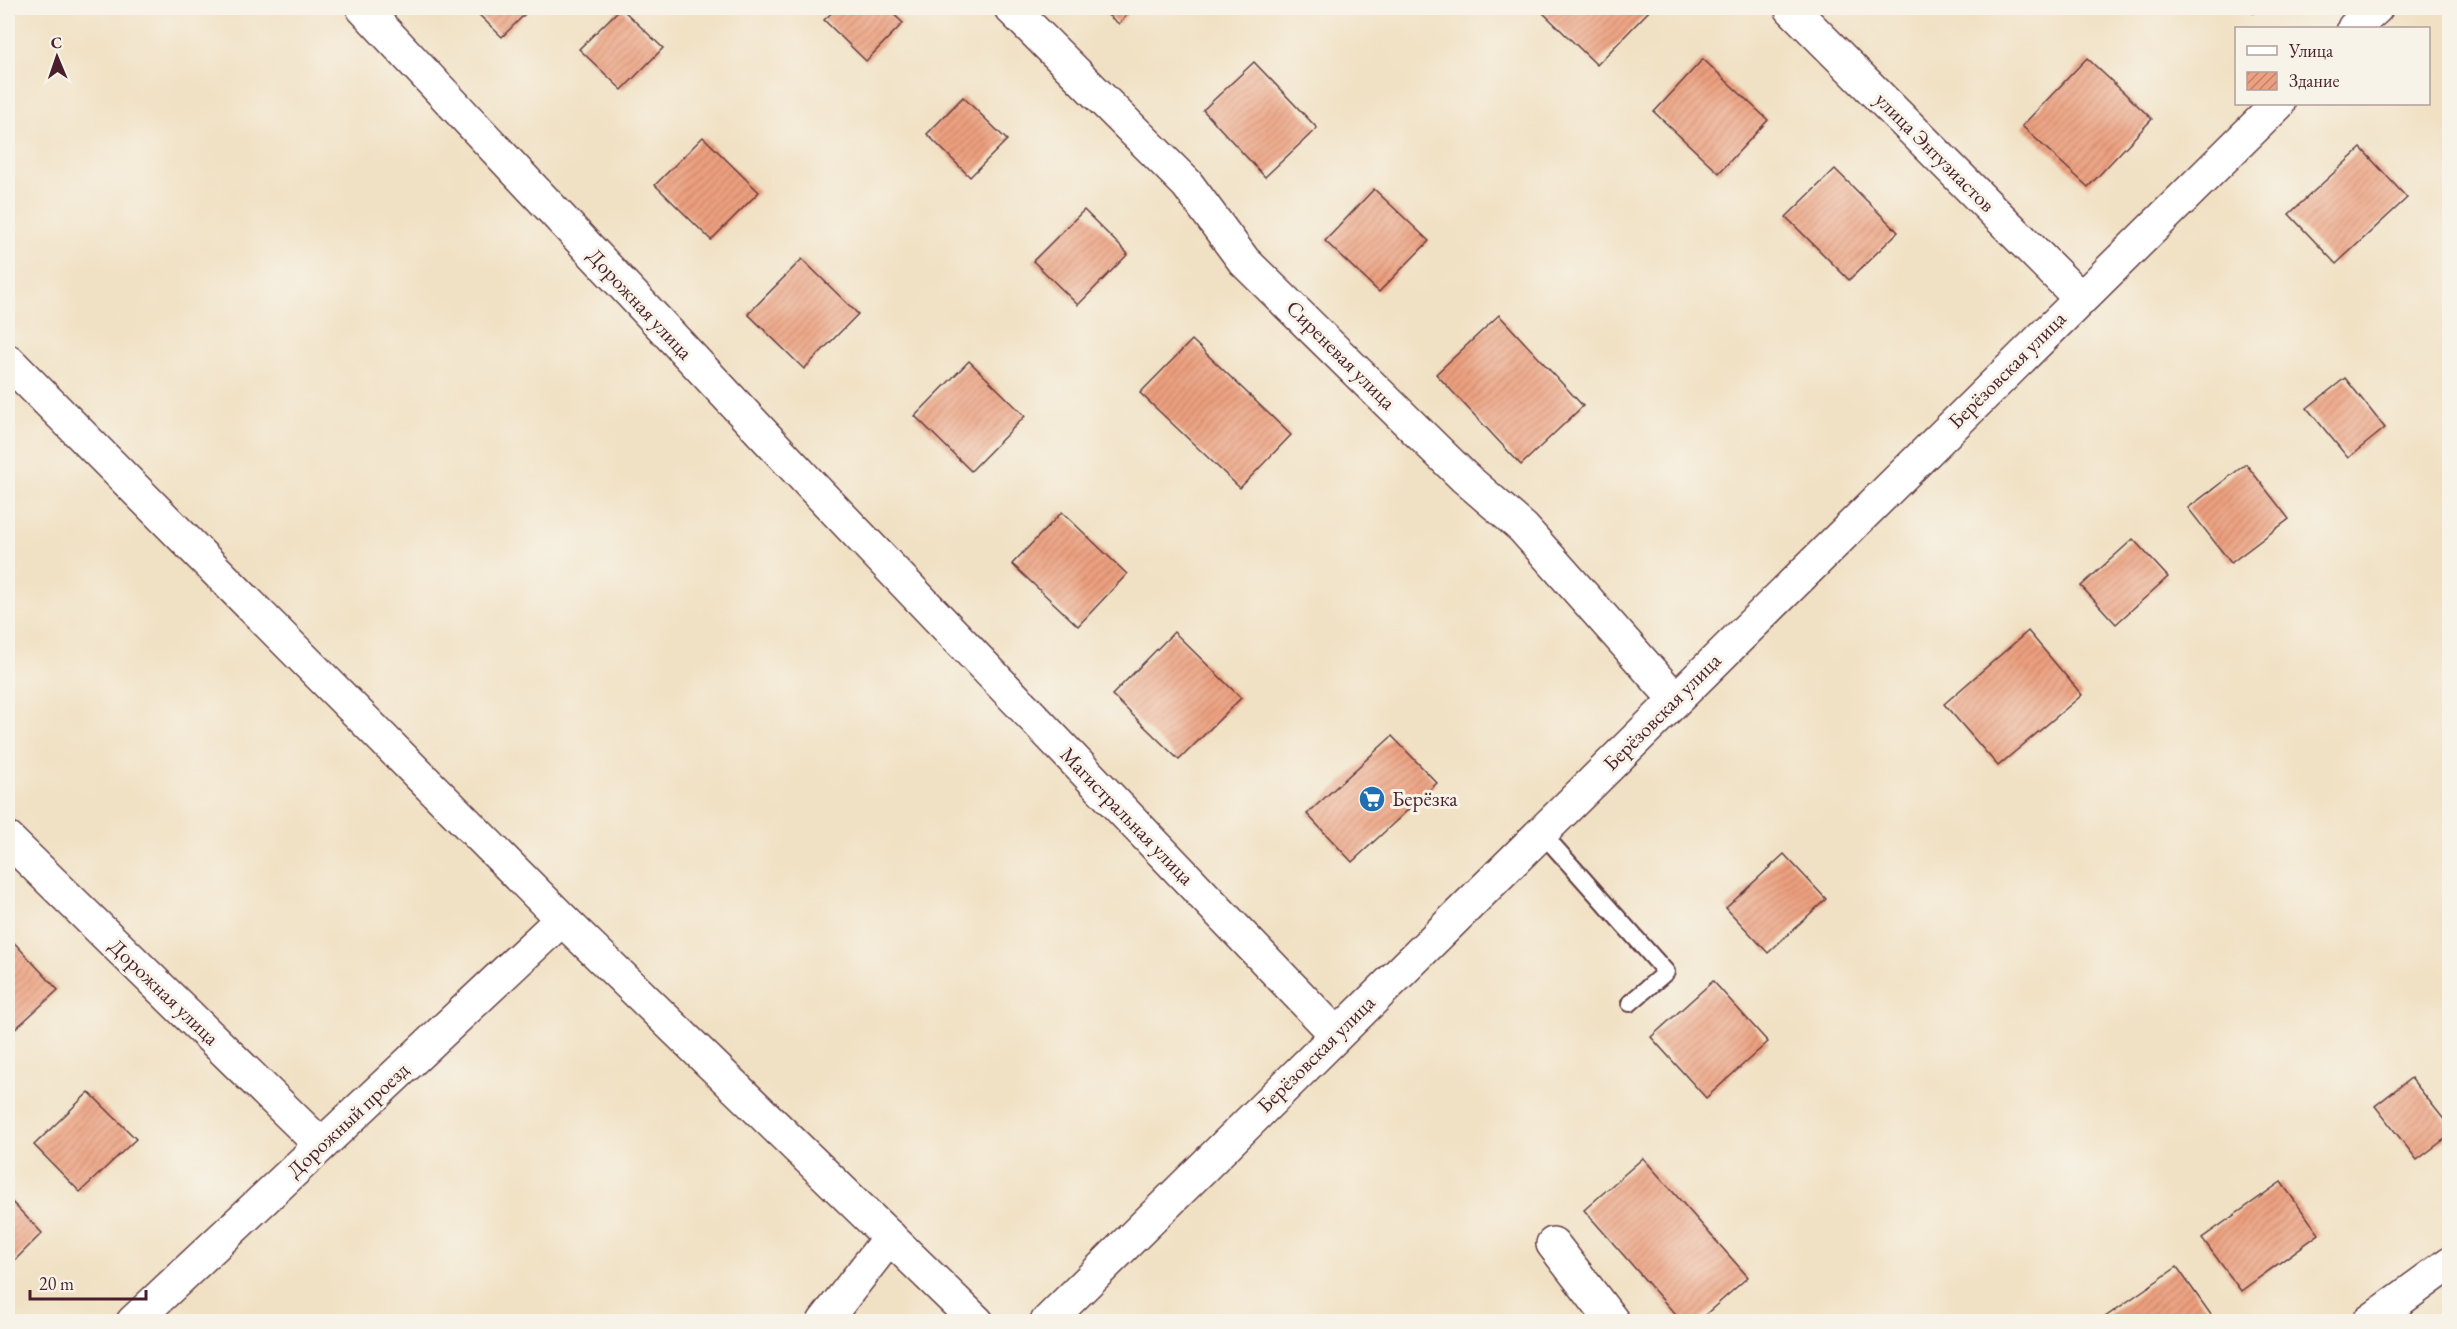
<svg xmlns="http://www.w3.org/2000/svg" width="2457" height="1329" viewBox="0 0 2457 1329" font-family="'EB Garamond',serif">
	<defs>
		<pattern id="building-hatch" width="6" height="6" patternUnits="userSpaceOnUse" patternTransform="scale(1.5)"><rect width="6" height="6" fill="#eda07f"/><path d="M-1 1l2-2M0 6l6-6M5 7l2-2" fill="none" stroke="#c28268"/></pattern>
	</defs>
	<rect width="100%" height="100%" fill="#f7f3e8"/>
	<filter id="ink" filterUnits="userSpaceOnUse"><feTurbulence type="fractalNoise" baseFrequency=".0167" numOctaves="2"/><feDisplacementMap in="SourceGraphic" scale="12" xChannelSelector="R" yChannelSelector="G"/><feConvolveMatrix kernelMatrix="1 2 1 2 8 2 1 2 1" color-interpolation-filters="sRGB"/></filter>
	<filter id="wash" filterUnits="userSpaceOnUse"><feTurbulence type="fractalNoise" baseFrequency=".008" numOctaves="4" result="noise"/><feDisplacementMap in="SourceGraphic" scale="24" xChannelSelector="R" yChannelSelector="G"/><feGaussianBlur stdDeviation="1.35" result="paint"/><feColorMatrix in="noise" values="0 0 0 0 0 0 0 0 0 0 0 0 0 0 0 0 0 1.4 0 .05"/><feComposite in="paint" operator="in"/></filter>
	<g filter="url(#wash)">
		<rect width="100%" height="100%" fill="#f1e1c4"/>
		<g id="blocks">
			<g fill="url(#building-hatch)">
				<path d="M472,8h59l-29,29z"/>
				<path d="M621,8l42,40 -41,42 -43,-41z"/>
				<path d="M837,8h50l16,15 -37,38 -42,-41z"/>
				<path d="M1099,8h34l-14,16z"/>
				<path d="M1544,8h101l4,3 -52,54 -56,-54z"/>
				<path d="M2247,8h12l-6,5z"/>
				<path d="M2087,58l65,61 -64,68 -66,-61z"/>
				<path d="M1703,59l65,61 -49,53 -65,-61z"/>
				<path d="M1254,62l63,66 -52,49 -62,-67z"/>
				<path d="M963,97l44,43 -37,37 -43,-43z"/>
				<path d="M703,137l56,55 -48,48 -56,-55z"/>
				<path d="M2361,148l46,50 -71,66 -47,-50z"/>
				<path d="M1835,169l63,63 -49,48 -63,-63z"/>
				<path d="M1374,189l55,52 -50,51 -54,-51z"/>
				<path d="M1084,210l44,44 -50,51 -45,-44z"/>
				<path d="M802,259l56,55 -54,55 -56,-55z"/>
				<path d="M1499,315l84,91 -62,59 -85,-91z"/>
				<path d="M1192,340l99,95 -51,53 -100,-95z"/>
				<path d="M969,361l56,55 -54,55 -56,-55z"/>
				<path d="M2345,378l40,50 -37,30 -41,-50z"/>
				<path d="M2246,464l43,55 -58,44 -43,-55z"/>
				<path d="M1062,512l65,62 -49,52 -66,-62z"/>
				<path d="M2133,539l35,38 -52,47 -35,-38z"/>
				<path d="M2028,631l54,64 -84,71 -54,-62z"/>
				<path d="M1174,632l67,66 -62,62 -67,-65z"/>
				<path d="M1392,736l45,47 -85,79 -45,-48z"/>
				<path d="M1784,854l42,45 -58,54 -42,-45z"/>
				<path d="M8,936l50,54 -46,42 -4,-4z"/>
				<path d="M1713,981l55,61 -62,56 -55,-61z"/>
				<path d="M2411,1078l39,49v8l-33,25 -42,-54z"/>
				<path d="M89,1092l47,47 -56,53 -46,-47z"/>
				<path d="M1643,1158l105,119 -51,45h-15l-98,-112z"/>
				<path d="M2281,1182l38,52 -78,57 -39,-53z"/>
				<path d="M8,1198l34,35 -34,34z"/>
				<path d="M2177,1267l37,52 -3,3h-113z"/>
			</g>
		</g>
	</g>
	<g filter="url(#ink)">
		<use href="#blocks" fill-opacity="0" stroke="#633c42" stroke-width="1.5"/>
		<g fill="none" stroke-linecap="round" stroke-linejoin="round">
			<defs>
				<path id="service" d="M1541,832l125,140 -36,31"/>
				<g id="minor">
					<path d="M363,8l449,478 524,548"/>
					<path d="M1011,8l176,176 57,77 220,216 59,51 152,171"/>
					<path d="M1791,8l288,289"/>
					<path d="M2354,28l22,-20"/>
					<path d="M8,839l313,306"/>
					<path d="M1553,1244l60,78"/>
					<path d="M133,1322l429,-403"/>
					<path d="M824,1322l66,-85"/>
					<path d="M1047,1322l1231,-1218"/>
					<path d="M2369,1322l81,-59"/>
				</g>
				<path id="secondary" d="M8,361l554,558 415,403"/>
			</defs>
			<use href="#service" stroke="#633c42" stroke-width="20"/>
			<use href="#minor" stroke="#633c42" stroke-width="36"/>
			<use href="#secondary" stroke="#633c42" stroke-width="36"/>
			<use href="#service" stroke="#fff" stroke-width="16"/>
			<use href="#minor" stroke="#fff" stroke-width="33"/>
			<use href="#secondary" stroke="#fff" stroke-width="33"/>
		</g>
	</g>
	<defs>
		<symbol id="supermarket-disc" viewBox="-11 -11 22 22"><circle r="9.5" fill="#1f6fb2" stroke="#f7f3e8"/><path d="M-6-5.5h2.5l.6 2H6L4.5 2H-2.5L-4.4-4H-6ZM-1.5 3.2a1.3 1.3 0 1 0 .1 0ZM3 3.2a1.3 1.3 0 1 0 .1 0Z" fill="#fff"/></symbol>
	</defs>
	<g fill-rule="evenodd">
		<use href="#supermarket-disc" x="1357" y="784" width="30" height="30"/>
	</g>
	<g text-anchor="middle" stroke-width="6" stroke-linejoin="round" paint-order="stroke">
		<g font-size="21" fill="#4a1f2b" stroke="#f7f3e8">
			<text transform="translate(1935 152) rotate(45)" y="7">улица Энтузиастов</text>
			<text transform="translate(640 304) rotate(47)" y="7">Дорожная улица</text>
			<text transform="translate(1341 355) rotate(45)" y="7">Сиреневая улица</text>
			<text transform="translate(2007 370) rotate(-45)" y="7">Берёзовская улица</text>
			<text transform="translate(1662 712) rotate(-45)" y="7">Берёзовская улица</text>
			<text transform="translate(1127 816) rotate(46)" y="7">Магистральная улица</text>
			<text transform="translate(164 992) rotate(44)" y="7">Дорожная улица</text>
			<text transform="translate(1316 1054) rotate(-45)" y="7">Берёзовская улица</text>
			<text transform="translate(348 1120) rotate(-43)" y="7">Дорожный проезд</text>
		</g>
		<g font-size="21" fill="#4a1f2b" stroke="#f7f3e8" text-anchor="start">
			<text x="1392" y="806">Берёзка</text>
		</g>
	</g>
	<rect width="2457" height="1329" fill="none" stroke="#f7f3e8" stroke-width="30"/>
	<rect x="2235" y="27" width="195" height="78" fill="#f7f3e8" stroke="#b29e9c" stroke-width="1.5"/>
	<rect x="2247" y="46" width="30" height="9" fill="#ffffff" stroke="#b29e9c" stroke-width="1.5"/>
	<text x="2289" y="57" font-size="18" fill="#4a1f2b">Улица</text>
	<rect x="2247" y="72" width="30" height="18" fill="url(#building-hatch)" stroke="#b29e9c" stroke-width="1.5"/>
	<text x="2289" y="87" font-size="18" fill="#4a1f2b">Здание</text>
	<g transform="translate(57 57) rotate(358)" stroke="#f7f3e8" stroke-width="4.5" paint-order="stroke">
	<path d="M0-4.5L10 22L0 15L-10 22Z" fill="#4a1f2b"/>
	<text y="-9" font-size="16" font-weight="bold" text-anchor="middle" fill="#4a1f2b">С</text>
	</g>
	<path d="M30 1290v9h116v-9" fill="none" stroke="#4a1f2b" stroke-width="3"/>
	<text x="39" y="1290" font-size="18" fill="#4a1f2b" stroke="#f7f3e8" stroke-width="4.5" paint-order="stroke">20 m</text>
</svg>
